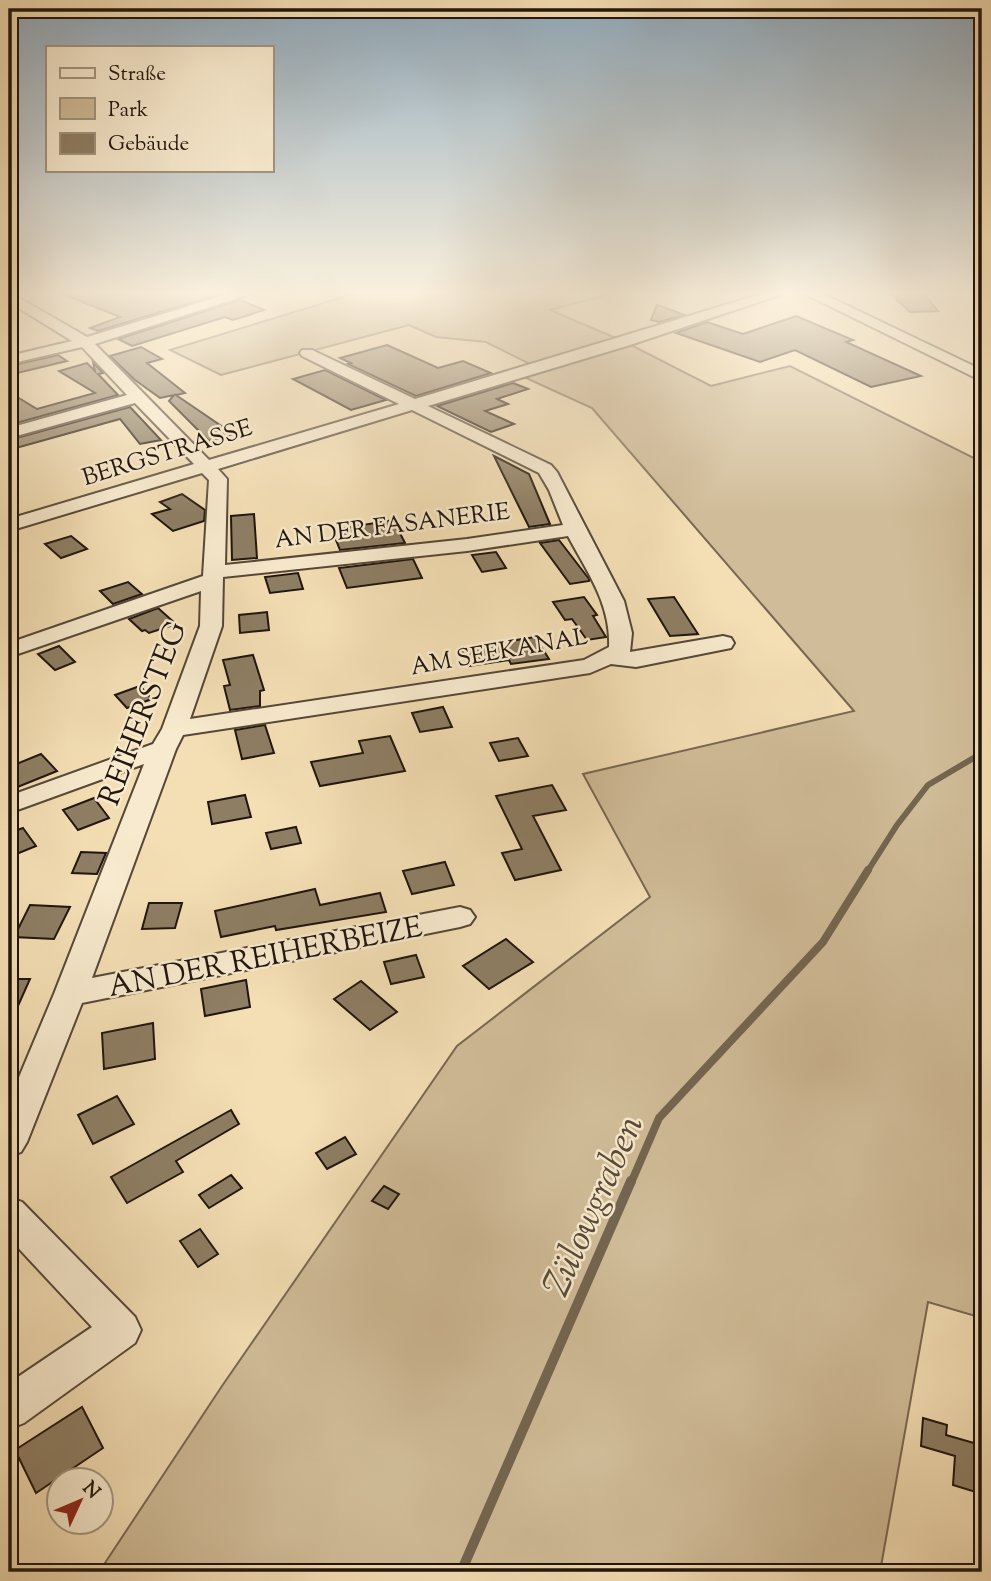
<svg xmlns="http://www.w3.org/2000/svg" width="991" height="1581" viewBox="0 0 991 1581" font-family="'Sorts Mill Goudy',serif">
	<rect width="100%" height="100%" fill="#f4deb4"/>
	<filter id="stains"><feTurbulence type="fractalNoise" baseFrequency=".00286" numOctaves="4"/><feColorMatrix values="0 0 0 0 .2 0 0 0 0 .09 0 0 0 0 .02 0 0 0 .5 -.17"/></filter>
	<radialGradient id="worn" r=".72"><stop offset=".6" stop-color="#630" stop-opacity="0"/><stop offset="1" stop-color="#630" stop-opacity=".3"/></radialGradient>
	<path fill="#d0bc98" stroke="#786853" stroke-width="2" d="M360,292h259l-69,18 75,32 86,44 79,-20 192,96v856l-54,-16 -48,270h-781l123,-186 235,-340 193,-149 -67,-123 271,-63 -262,-303 -77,-35 21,-6 -50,-25 -50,-5 -27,-12 -188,50 -51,-25z"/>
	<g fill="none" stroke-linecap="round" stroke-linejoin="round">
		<path stroke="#746550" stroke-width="6" d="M867,872l30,-47 31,-40 54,-32"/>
		<path stroke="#746550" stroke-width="8" d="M631,1183l28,-65 164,-176 45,-72"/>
		<path stroke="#746550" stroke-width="10" d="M461,1572l170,-391"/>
	</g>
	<g fill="#8e7e64" stroke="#20150e" stroke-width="2">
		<path d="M58,292h165v1l-125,38 -8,-3 30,-11z"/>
		<path d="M889,292h33l16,19 -28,1z"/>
		<path d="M240,300l24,10 -31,10 -8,-3 -93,29 -14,-7z"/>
		<path d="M657,305l28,10 -26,7 -8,-2z"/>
		<path d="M796,316l57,24 -7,2 75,34 -50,11 -76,-37 -35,12 -84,-29 31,-11 36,12z"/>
		<path d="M387,345l51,23 25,-7 28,12 -75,23 -68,-32 3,-1 -11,-5z"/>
		<path d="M141,347l21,12 -15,4 38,30 -9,2 57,39 -24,7 -40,-40 5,-6 -14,3 -25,-18 -25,-24z"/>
		<path d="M58,355l9,6 -58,14v-9z"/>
		<path d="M93,362l10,11 -5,1 20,21 -109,30v-33l28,17 58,-16 -36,-22 28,-8 8,8z"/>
		<path d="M325,370l61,30 -35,10 -58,-31z"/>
		<path d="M513,383l15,6 -31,10 11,5 -23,7 29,13 -23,8 -54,-26z"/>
		<path d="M130,407l31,33 -21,4 -20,-25 -111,31v-10z"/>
		<path d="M494,456l35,18 21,50 -21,3z"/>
		<path d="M182,494l23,16 -1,11 -31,10 -21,-17 18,-5 -10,-7z"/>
		<path d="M254,514l3,44 -25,2 -1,-44z"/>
		<path d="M393,520l12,23 -65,7 -8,-20z"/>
		<path d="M71,536l16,13 -26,9 -16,-14z"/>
		<path d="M559,540l30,39v2l-19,3 -30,-41z"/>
		<path d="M496,552l10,16 -24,4 -10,-17z"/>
		<path d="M413,559l9,19 -75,10 -8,-20z"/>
		<path d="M298,573l5,16 -33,4 -5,-16z"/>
		<path d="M128,582l14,12 -29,10 -13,-13z"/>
		<path d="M584,597l13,18 -4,1 13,21 -19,3 -15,-21 -7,1 -12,-18z"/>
		<path d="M674,597l24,37 -28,2 -22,-37z"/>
		<path d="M158,608l18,16 -27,9 -4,-3 -3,1 -13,-12z"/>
		<path d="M267,612l2,18 -29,3 -1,-18z"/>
		<path d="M535,637l14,22 -38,5 -2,-4 -39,6 -9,-17z"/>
		<path d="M59,646l16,16 -20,8 -17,-16z"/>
		<path d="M253,655l11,35 -4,1v15l-30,4 -6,-24 6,-1 -7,-25z"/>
		<path d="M140,686l12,13 -25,9 -12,-13z"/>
		<path d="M443,707l9,20 -32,5 -8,-19z"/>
		<path d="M265,725l9,28 -32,6 -7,-29z"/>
		<path d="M390,736l15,35 -85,15 -9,-24 52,-9 -4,-12z"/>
		<path d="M518,738l10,18 -29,5 -9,-18z"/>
		<path d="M41,754l16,17 -42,17 -6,-7v-14z"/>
		<path d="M552,785l14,25 -33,6 28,54 -46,10 -13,-27 20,-4 -26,-53z"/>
		<path d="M245,795l6,22 -39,7 -4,-22z"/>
		<path d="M94,798l15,20 -31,12 -15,-20z"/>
		<path d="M296,827l5,16 -30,6 -5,-16z"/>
		<path d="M23,828l13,18 -27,11v-24z"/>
		<path d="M81,852l25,1 -9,21 -25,-1z"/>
		<path d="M445,862l9,23 -42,9 -9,-23z"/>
		<path d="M315,889l5,16 60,-12 6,19 -110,18 -1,-4 -54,11 -6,-26z"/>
		<path d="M149,903h33l-7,25 -33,1z"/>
		<path d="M30,905l40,2 -16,32 -40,-2z"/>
		<path d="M506,939l27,23 -44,27 -26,-23z"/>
		<path d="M416,955l8,22 -33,7 -7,-22z"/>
		<path d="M9,979h21l-21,47z"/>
		<path d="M246,980l4,27 -45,9 -4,-27z"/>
		<path d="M361,981l36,31 -27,18 -36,-31z"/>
		<path d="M153,1023l2,36 -51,10 -2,-36z"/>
		<path d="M117,1096l17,28 -41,20 -15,-29z"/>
		<path d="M231,1110l8,14 -63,37 7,11 -56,31 -16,-26z"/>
		<path d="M345,1137l11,17 -29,15 -11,-16z"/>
		<path d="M231,1175l11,13 -33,20 -10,-13z"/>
		<path d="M384,1186l15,8 -11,15 -16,-8z"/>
		<path d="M200,1229l18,25 -20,13 -18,-26z"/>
		<path d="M82,1407l21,41 -67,45 -21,-43z"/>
		<path d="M923,1418l24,7 -1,10 28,8v6l8,3v42l-29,-9 2,-29 -34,-10z"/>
	</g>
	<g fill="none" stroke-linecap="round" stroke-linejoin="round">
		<defs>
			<g id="minor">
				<path d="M9,292l78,45 148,-45h22l-162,52 114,116 190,-56 -97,-48 -2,-3 2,-3h10l103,49 353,-107h21l-159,53 -202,61 123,59 6,7 67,129 8,32 -2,19 93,-16 8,2 3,5 -3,5 -95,19 -25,-3 -21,9 -407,62 -7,14 -84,229 368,-71 10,3 5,7 -5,7 -10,3 -378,76 -55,139 -6,10 -12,5v-56l45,-107 90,-230 -135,49v-17l144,-52 9,-15 38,-103 1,-35 -192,66v-14l194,-67 6,-96 -7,-7 -193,58v-12l185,-55 -59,-61 -126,35v-10l118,-33 -45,-48 -73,17v-8l63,-15 -63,-39zM412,410l127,63 10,17 14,35 -96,14 -242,26 2,-86 -9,-10zM568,536c19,36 43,68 41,111l-25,13 -394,59 32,-93 1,-49 244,-26z"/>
				<path d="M801,292h18l163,78v11z"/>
				<path d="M9,1197l13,5 113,115 6,13 -6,13 -111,80 -15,6v-46l83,-56 -83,-89z"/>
			</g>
		</defs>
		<use href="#minor" stroke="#554738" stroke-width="4"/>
		<use href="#minor" fill="#f8eace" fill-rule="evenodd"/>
	</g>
	<linearGradient id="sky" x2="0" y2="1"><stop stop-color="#90aabd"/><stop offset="0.57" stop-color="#faf0dd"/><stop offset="1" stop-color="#faf0dd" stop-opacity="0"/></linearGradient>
	<rect width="991" height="514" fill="url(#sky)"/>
	<g text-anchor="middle" stroke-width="5" stroke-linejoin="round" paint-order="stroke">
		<g font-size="24" fill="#20150e" stroke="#f8eace">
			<text transform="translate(167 452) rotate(-17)" y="8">BERGSTRASSE</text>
			<text transform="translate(392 525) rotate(-7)" y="8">AN DER FASANERIE</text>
			<text transform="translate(499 651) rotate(-10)" y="8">AM SEEKANAL</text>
		</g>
		<g font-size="30" fill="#20150e" stroke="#f8eace">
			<text transform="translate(142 713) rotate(-69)" y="10">REIHERSTEG</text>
			<text transform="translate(265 956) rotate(-11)" y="10">AN DER REIHERBEIZE</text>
		</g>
		<g font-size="38" font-style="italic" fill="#584a3a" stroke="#f8eace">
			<text transform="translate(592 1205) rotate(-66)" y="13">Zülowgraben</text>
		</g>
	</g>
	<rect width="991" height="1581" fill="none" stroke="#f4deb4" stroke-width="35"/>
	<rect x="10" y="10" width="970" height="1560" fill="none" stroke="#20150e" stroke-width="3.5"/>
	<rect x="18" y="18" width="956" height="1546" fill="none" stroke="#20150e" stroke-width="2"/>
	<rect x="46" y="46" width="228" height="126" fill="#f8eace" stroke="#a29581" stroke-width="2"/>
	<rect x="60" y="68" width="35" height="10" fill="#f8eace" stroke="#a29581" stroke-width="2"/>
	<text x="108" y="80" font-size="21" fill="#20150e">Straße</text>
	<rect x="60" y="98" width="35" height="21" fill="#d0bc98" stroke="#a29581" stroke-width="2"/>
	<text x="108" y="116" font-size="21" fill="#20150e">Park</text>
	<rect x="60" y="133" width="35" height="21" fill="#8e7e64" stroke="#a29581" stroke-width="2"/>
	<text x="108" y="150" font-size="21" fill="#20150e">Gebäude</text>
	<g transform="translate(80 1501) rotate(46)"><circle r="33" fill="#f8eace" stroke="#a29581" stroke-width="2"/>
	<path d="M0-5L12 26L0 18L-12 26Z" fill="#8f2418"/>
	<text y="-10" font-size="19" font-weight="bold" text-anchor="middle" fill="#20150e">N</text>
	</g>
	<rect width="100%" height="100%" filter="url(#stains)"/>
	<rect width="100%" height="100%" fill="url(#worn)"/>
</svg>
